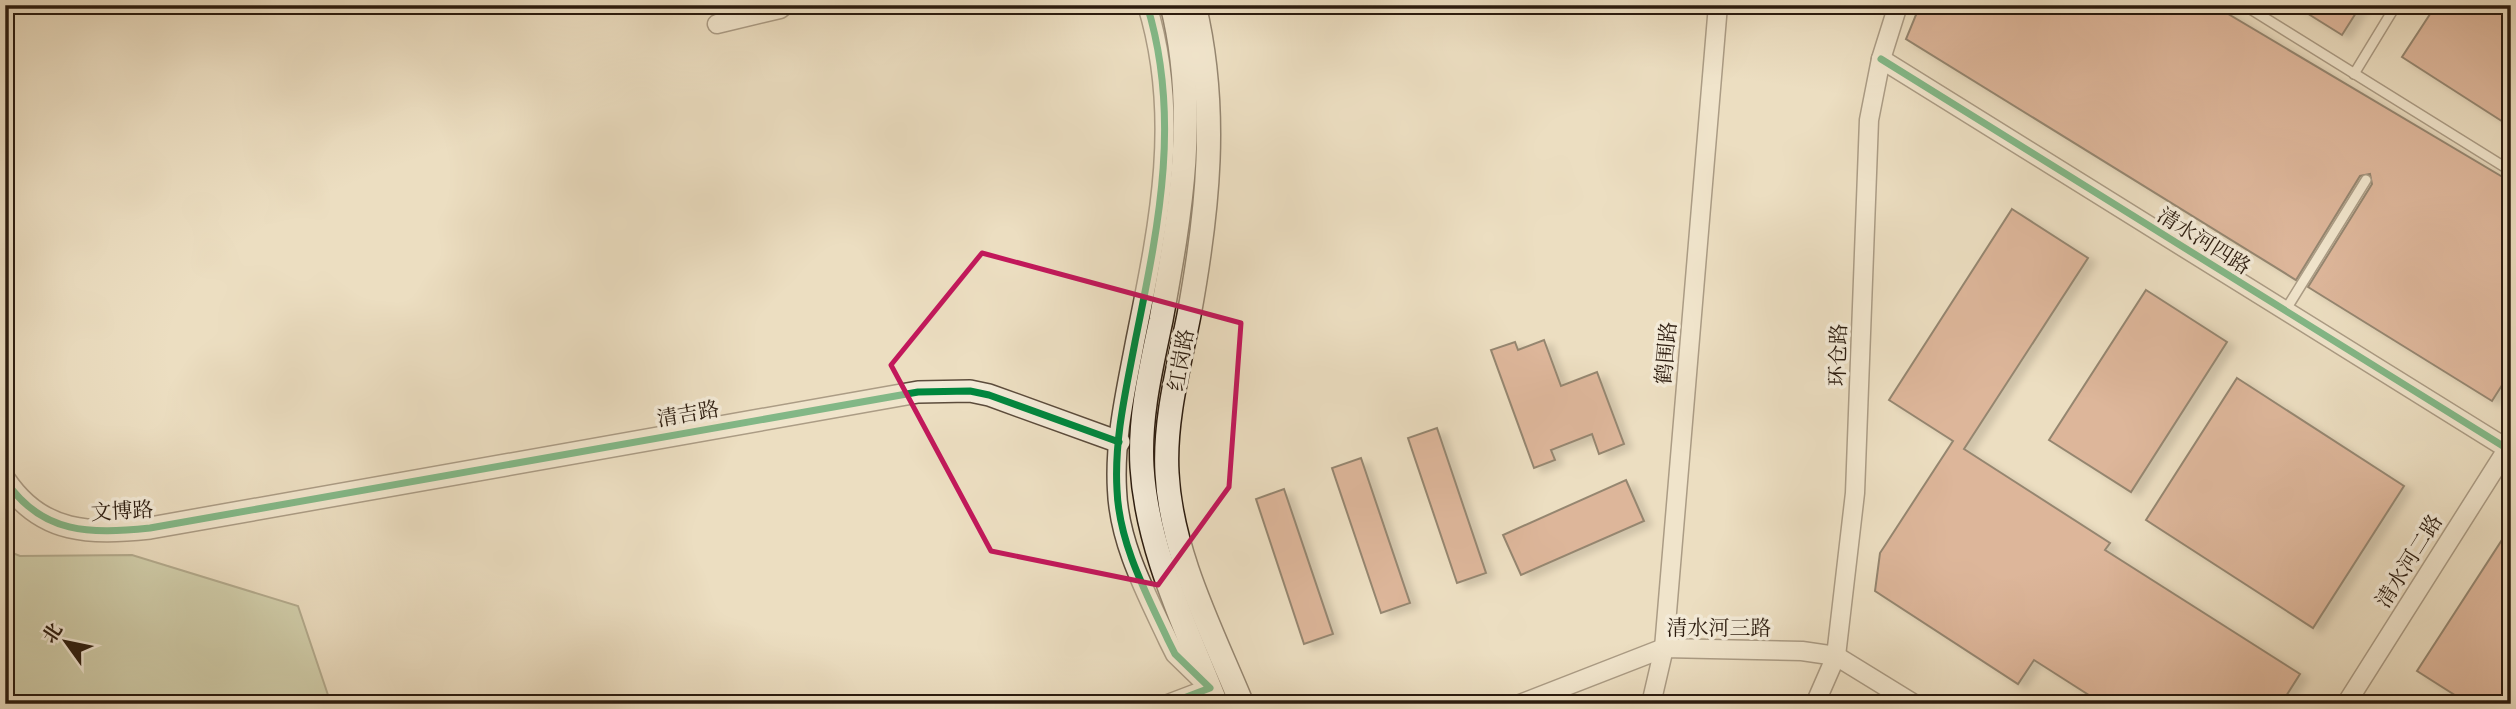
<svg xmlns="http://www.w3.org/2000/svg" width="2516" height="709" viewBox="0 0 2516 709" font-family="'Gentium Book Plus','Noto Serif SC',serif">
	<defs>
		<filter id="shadow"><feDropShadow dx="8" dy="4.5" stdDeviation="3.5" flood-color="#0004"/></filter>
	</defs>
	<rect width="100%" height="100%" fill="#ecdec1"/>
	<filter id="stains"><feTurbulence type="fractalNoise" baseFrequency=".00286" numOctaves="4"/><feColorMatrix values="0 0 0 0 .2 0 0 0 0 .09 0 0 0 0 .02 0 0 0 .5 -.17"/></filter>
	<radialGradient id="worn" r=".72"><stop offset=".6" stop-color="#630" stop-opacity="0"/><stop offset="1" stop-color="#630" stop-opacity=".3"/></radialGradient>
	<path fill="#b3c297" stroke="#706f53" stroke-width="2" d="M5,550l15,6 112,-1 166,51 33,98h-326z"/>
	<g fill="#cb856c" stroke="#2c1c0f" stroke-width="2" filter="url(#shadow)">
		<path d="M1920,5h293l298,177v189l-19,30 -184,-114 64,-103 -2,-10 -10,2 -64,104 -390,-241z"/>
		<path d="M2294,5h67l-19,30z"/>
		<path d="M2436,5h75v122l-109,-70z"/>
		<path d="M2012,209l76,49 -124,191 146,94 -5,7 195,124 -19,30h-178l-69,-44 -16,24 -143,-93 5,-38 73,-112 -64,-41z"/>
		<path d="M2146,290l81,52 -96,150 -82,-52z"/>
		<path d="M1544,340l17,46 36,-14 27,72 -25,10 -7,-20 -41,16 4,10 -21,8 -43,-118 24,-8 3,8z"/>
		<path d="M2237,378l167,108 -91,142 -167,-108z"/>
		<path d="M1437,428l49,145 -29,10 -49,-145z"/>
		<path d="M1361,458l49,145 -29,10 -49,-145z"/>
		<path d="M1626,480l18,41 -123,54 -18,-40z"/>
		<path d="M1284,489l49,145 -29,10 -48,-145z"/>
		<path d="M2511,526v178h-42l-52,-33z"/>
	</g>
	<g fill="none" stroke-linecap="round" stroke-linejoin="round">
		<defs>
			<g id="service">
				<path d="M2244,5l267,166"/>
				<path d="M2354,74l42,-69"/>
				<path d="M2285,311l81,-131"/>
			</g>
			<g id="minor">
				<path d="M1147,5c35,114 11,223 -12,337 -9,48 -21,98 -18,148 2,53 29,103 51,150l7,14 35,34 -42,16"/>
				<path d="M717,24l63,-15 5,-4"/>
				<path d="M1881,59l630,392"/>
				<path d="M1520,704l144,-56 138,3 34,5 78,48"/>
				<path d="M1651,704l13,-56 54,-643"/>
				<path d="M1815,704l21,-48 19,-163 14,-373 12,-61 17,-54"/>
				<path d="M2346,704l165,-261"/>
			</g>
			<path id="tertiary" d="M5,480c37,55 86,54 145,48l768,-136 52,-1 19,4 130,47"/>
			<g id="secondary">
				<path d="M1172,5c27,106 8,210 -11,315 -10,48 -22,97 -19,147 5,83 44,160 74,237"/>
				<path d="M1194,5c25,105 14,206 -5,310 -10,51 -25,106 -22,158 4,80 45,158 75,231"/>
			</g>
		</defs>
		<use href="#service" stroke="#5c4c3c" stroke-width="12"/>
		<use href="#minor" stroke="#5c4c3c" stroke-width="21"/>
		<use href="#tertiary" stroke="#5c4c3c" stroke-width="24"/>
		<use href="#secondary" stroke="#2c1c0f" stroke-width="26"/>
		<use href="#service" stroke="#f3ead7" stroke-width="9"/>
		<use href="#minor" stroke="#f3ead7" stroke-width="18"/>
		<use href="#tertiary" stroke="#f3ead7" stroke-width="21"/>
		<use href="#secondary" stroke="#f3ead7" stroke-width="23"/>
		<defs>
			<g id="cycleway">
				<path d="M1147,5c35,114 11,223 -12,337 -9,48 -21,98 -18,148 2,53 29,103 51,150l7,14 35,34 -42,16"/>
				<path d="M1881,59l630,392"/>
				<path d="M5,480c37,55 86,54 145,48l768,-136 52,-1 19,4 130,47"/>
			</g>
		</defs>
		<use href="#cycleway" stroke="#f3ead7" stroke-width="11"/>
		<use href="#cycleway" stroke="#00873e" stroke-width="7"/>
	</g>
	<path d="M0 0H2516V709H0ZM982,253l259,70 -12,164 -71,98 -167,-34 -100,-186z" fill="#ecdec1" fill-opacity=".55" fill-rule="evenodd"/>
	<path fill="none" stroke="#c2185b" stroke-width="5" stroke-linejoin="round" d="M982,253l259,70 -12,164 -71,98 -167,-34 -100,-186z"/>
	<g text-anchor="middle" stroke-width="7" stroke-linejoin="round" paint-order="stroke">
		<g font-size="21" fill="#2c1c0f" stroke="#f3ead7">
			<text transform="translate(2204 241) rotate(32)" y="7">清水河四路</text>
			<text transform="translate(1666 353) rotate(-85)" y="7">鹤围路</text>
			<text transform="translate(1838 355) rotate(-88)" y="7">环仓路</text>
			<text transform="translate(1181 360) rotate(-80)" y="7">红岗路</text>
			<text transform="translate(688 414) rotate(-10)" y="7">清吉路</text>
			<text transform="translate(122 511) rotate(-3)" y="7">文博路</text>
			<text transform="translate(2409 561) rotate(-58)" y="7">清水河二路</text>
			<text x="1719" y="635">清水河三路</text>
		</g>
	</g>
	<rect width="2516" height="709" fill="none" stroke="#ecdec1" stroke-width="28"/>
	<rect x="7" y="7" width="2502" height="695" fill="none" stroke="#2c1c0f" stroke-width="3.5"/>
	<rect x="14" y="14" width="2488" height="681" fill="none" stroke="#2c1c0f" stroke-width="2"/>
	<g transform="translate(66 642) rotate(303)" stroke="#f3ead7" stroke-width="5" paint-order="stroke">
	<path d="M0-5L12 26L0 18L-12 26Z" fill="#2c1c0f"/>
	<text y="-10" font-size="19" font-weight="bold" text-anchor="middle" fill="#2c1c0f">北</text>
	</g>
	<rect width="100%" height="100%" filter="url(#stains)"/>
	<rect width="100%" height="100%" fill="url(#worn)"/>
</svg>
